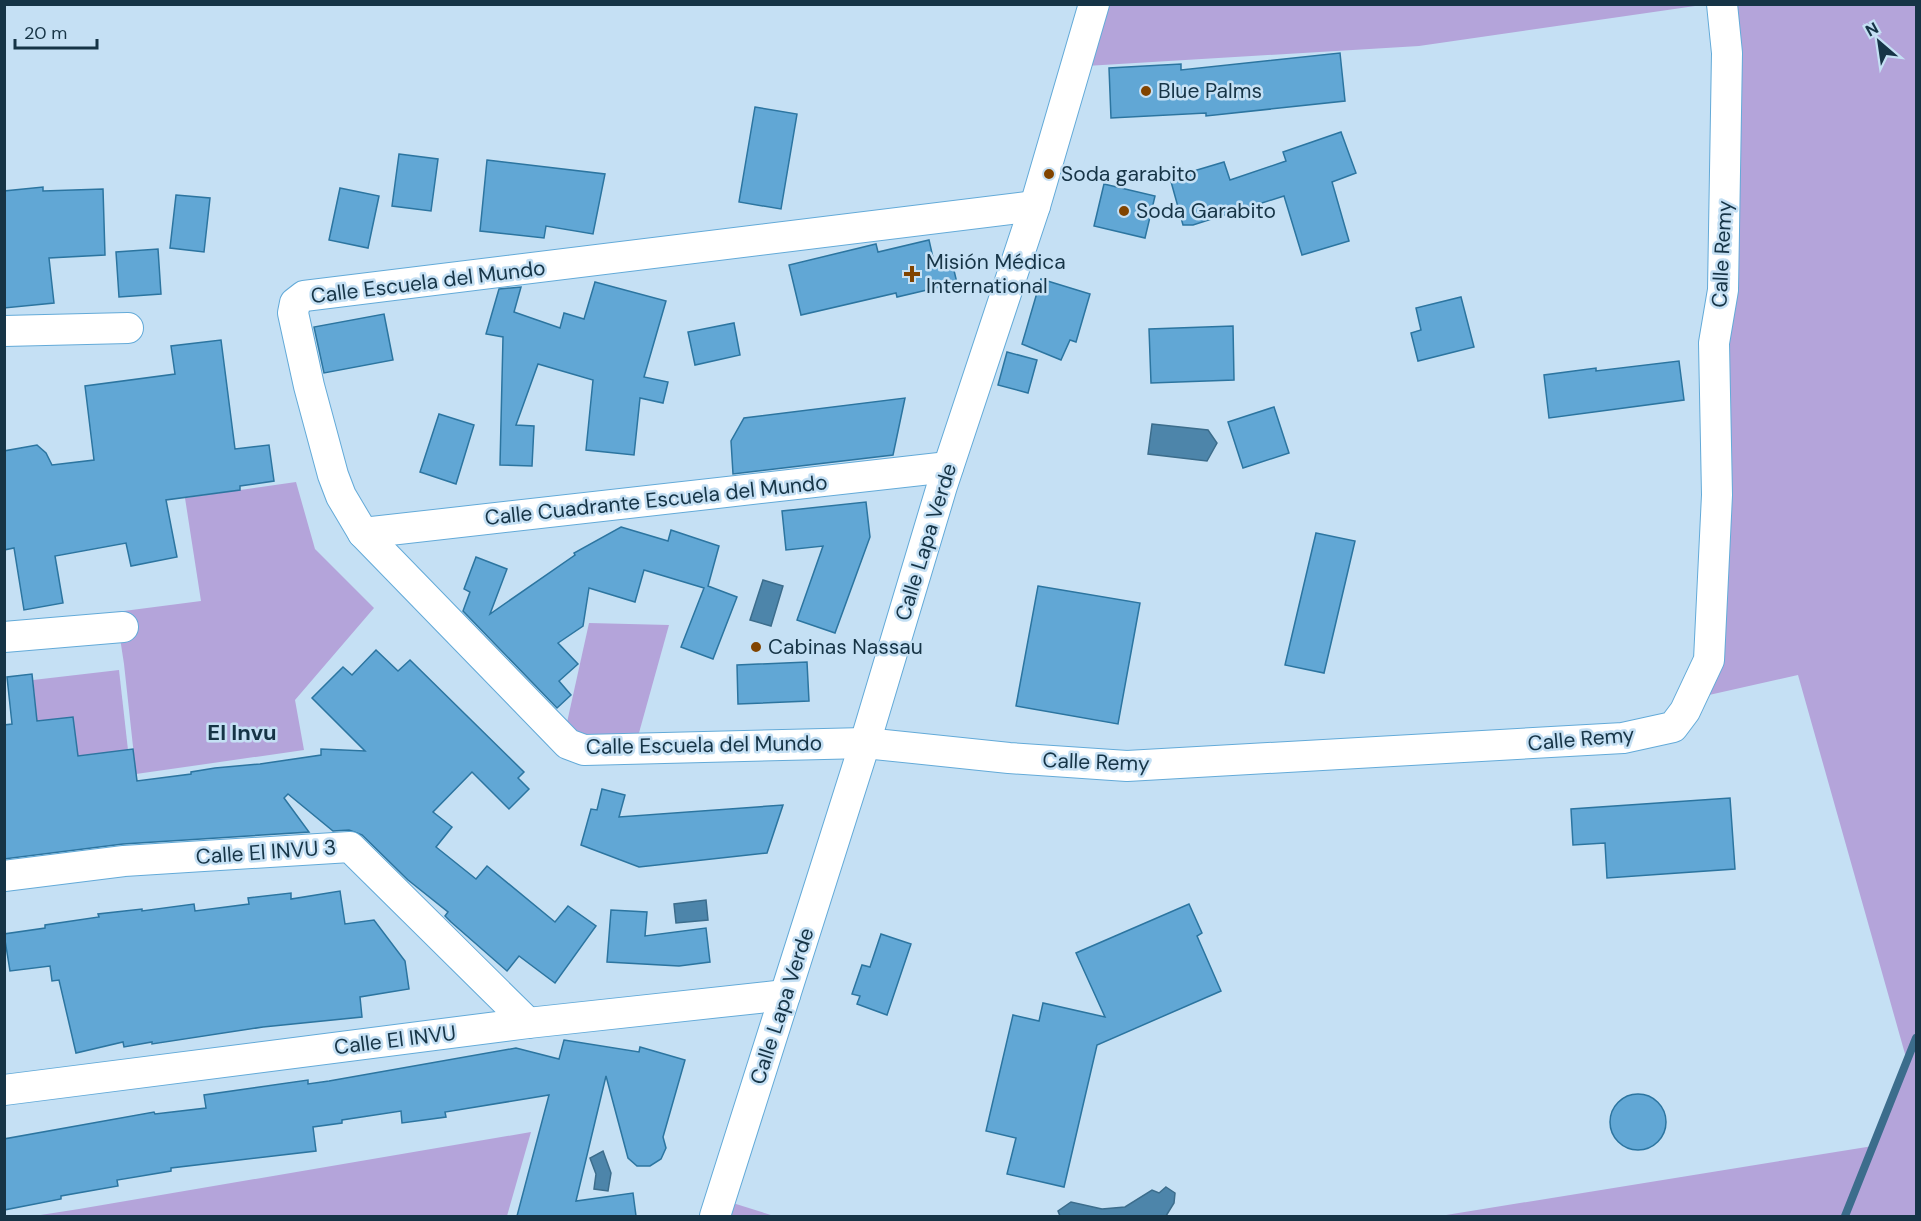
<svg xmlns="http://www.w3.org/2000/svg" width="1921" height="1221" viewBox="0 0 1921 1221" font-family="'DM Sans',sans-serif">
	<rect width="100%" height="100%" fill="#c5e0f4"/>
	<g fill="#b4a4da">
		<path d="M1103,5h599l-283,41 -333,20z"/>
		<path d="M1726,5h190v1211h-476l433,-70 34,-85 -109,-386 -89,20 5,-237 -5,-247 19,-145z"/>
		<path d="M296,482l19,67 59,59 -79,92 9,50 -168,24 -12,-110 -8,-52 85,-11 -16,-103z"/>
		<path d="M589,623l80,2 -32,115 -75,5z"/>
		<path d="M119,670l9,80 -50,6 -41,-35 -4,-41z"/>
		<path d="M531,1132l-24,84h-473l45,-7z"/>
		<path d="M720,1199l54,17h-60z"/>
	</g>
	<g fill="#4d85aa" stroke="#3c6d8c" stroke-width="1.5">
		<path d="M1152,424l56,6 9,13 -10,18 -59,-7z"/>
		<path d="M763,580l20,6 -12,40 -21,-6z"/>
		<path d="M706,900l2,20 -32,3 -2,-19z"/>
		<path d="M603,1151l8,22 -3,18 -14,-2 2,-15 -6,-16z"/>
		<path d="M1166,1187l9,6 -1,10 -8,13h-106l-2,-5 13,-9 31,7 23,-2 27,-17 7,3z"/>
	</g>
	<g fill="none" stroke-linecap="round" stroke-linejoin="round">
		<path stroke="#3c6d8c" stroke-width="8" d="M1845,1216l71,-178"/>
	</g>
	<g fill="#61a7d5" stroke="#2c75a0" stroke-width="1.5">
		<path d="M1340,53l5,48 -139,15v-3l-95,5 -2,-50 72,-4v6z"/>
		<path d="M755,107l42,7 -16,95 -42,-7z"/>
		<path d="M1341,132l15,41 -24,9 17,59 -47,14 -18,-59 -91,29h-10l-13,-47 54,-16 6,18 56,-19 -3,-9z"/>
		<path d="M399,154l39,5 -7,52 -39,-5z"/>
		<path d="M487,160l118,14 -12,60 -47,-8 -2,12 -64,-7z"/>
		<path d="M1104,184l51,12 -10,42 -51,-12z"/>
		<path d="M43,187v4l60,-2 2,66 -56,3 5,45 -50,5v-117z"/>
		<path d="M340,188l39,8 -11,52 -39,-8z"/>
		<path d="M176,195l34,3 -6,54 -34,-4z"/>
		<path d="M929,240l5,22 17,-4 6,25 -60,14 -1,-4 -95,22 -12,-50 87,-21 2,8z"/>
		<path d="M158,249l3,45 -42,3 -3,-45z"/>
		<path d="M1041,279l49,15 -14,48 -6,-2 -9,20 -39,-16z"/>
		<path d="M595,282l71,19 -22,76 24,5 -5,21 -23,-5 -6,57 -48,-5 7,-70 -55,-16 -22,61 18,1 -2,40 -32,-1 3,-128 -17,-3 13,-45 22,-2 -7,25 46,16 4,-15 20,6z"/>
		<path d="M1461,297l13,50 -56,14 -7,-28 10,-3 -5,-22z"/>
		<path d="M384,314l9,46 -69,13 -10,-46z"/>
		<path d="M734,323l6,32 -45,10 -7,-33z"/>
		<path d="M1233,326l1,54 -83,3 -2,-54z"/>
		<path d="M221,340l14,109 34,-4 5,36 -34,5v4l-74,10 11,57 -46,9 -5,-23 -71,13 8,47 -39,7 -10,-62 -10,2v-99l33,-6 9,8 6,12 42,-5 -9,-74 90,-12 -4,-28z"/>
		<path d="M1007,352l30,8 -9,33 -30,-8z"/>
		<path d="M1679,361l5,39 -135,18 -5,-43 52,-7v3z"/>
		<path d="M905,398l-12,57 -160,19 -2,-33 13,-23z"/>
		<path d="M1274,407l15,46 -46,15 -15,-46z"/>
		<path d="M439,414l35,11 -18,59 -36,-12z"/>
		<path d="M866,502l4,35 -35,96 -38,-13 26,-74 -37,4 -4,-39z"/>
		<path d="M621,527l47,14 3,-11 48,16 -11,40 29,11 -24,62 -32,-12 23,-59 -60,-18 -9,32 -46,-14 -6,38 -25,17 20,21 -19,17 12,14 -14,13 -94,-97 7,-19 -6,-3 12,-32 31,12 -17,45 85,-59 -1,-2z"/>
		<path d="M1316,533l39,8 -31,132 -39,-8z"/>
		<path d="M1038,586l102,17 -22,121 -102,-18z"/>
		<path d="M376,650l22,21 12,-11 114,112 -6,6 11,11 -20,20 -37,-37 -39,40 19,15 -16,20 40,32 11,-13 68,56 13,-16 28,20 -41,57 -36,-27 -12,15 -56,-49 -6,-6 3,-4 -40,-32 -46,-45 -13,-5 -16,1 -45,-37 -4,4 25,34 -186,12 -119,15v-134l8,-1 -5,-47 25,-3 5,47 36,-4 5,39 55,-7 4,32 54,-7v-2l24,-4 45,-4 61,-9v-6l44,2 -53,-53 31,-31 9,8z"/>
		<path d="M807,662l2,39 -71,3 -1,-39z"/>
		<path d="M602,789l23,6 -6,22 164,-12 -16,48 -128,14 -58,-22 10,-36 6,1z"/>
		<path d="M1730,798l5,71 -128,9 -2,-35 -32,2 -2,-36z"/>
		<path d="M340,891l5,33 29,-4 31,41 4,28 -49,8 2,20 -99,10 -111,17v-2l-28,5 -1,-5 -47,11 -17,-73 -7,1 -2,-15 -40,5 -6,-37 41,-6v-3l54,-8 -1,-3 44,-5v2l52,-7 1,7 54,-7 -1,-6 43,-5v6z"/>
		<path d="M1189,904l13,29 -5,3 24,55 -124,54 -33,142 -57,-13 9,-36 -30,-7 27,-116 26,6 4,-18 62,14 -29,-64z"/>
		<path d="M611,910l36,2 -2,24 61,-8 4,34 -31,4 -72,-4z"/>
		<path d="M881,934l30,10 -24,71 -30,-11 3,-8 -8,-2 10,-29 8,2z"/>
		<path d="M564,1040l75,12 1,-5 45,13 -22,77 3,11 -5,11 -11,7h-13l-9,-8 -22,-82 -30,125 57,-8 3,23h-119l32,-121 -104,17 1,5 -44,6 -1,-12 -59,9v3l-29,4 3,24 -145,17v3l-54,9 1,6 -57,10v3l-57,11v-71l150,-27 1,2 51,-6 -2,-13 104,-15v4l21,-3 187,-33 43,11z"/>
		<circle cx="1638" cy="1122" r="28"/>
	</g>
	<g fill="none" stroke-linecap="round" stroke-linejoin="round">
		<defs>
			<g id="minor">
				<path d="M1035,206l-731,90 -9,7 -2,10 16,73 24,89 8,21 22,37 205,211 16,6 281,-7 144,15 118,8 496,-28 50,-11 12,-16 24,-51 8,-165 -3,-152 9,-53 4,-237 -5,-49"/>
				<path d="M4,331l124,-3"/>
				<path d="M363,533l585,-66"/>
				<path d="M4,637l119,-10"/>
				<path d="M4,876l120,-15 226,-14 178,176"/>
				<path d="M4,1090l524,-67 257,-28"/>
				<path d="M715,1216l150,-473 77,-257 93,-280 59,-202"/>
			</g>
		</defs>
		<use href="#minor" stroke="#63aad8" stroke-width="32"/>
		<use href="#minor" stroke="#fff" stroke-width="30"/>
	</g>
	<g fill="#814400" stroke="#c5e0f4" stroke-width="2">
		<circle cx="1146" cy="91" r="6"/>
		<circle cx="1049" cy="174" r="6"/>
		<circle cx="1124" cy="211" r="6"/>
		<path d="M909 265h6v6h6v6h-6v6h-6v-6h-6v-6h6z"/>
		<circle cx="756" cy="647" r="6"/>
	</g>
	<g text-anchor="middle" stroke-width="5" stroke-linejoin="round" paint-order="stroke">
		<g font-size="21" fill="#163446" stroke="#c5e0f4" text-anchor="start">
			<text x="1158" y="98">Blue Palms</text>
			<text x="1061" y="181">Soda garabito</text>
			<text x="1136" y="218">Soda Garabito</text>
			<text x="926" y="269">Misión Médica<tspan x="926" dy="24">International</tspan></text>
			<text x="768" y="654">Cabinas Nassau</text>
		</g>
		<g font-size="21" fill="#163446" stroke="#c5e0f4">
			<text transform="translate(1722 254) rotate(-87)" y="7">Calle Remy</text>
			<text transform="translate(428 282) rotate(-7)" y="7">Calle Escuela del Mundo</text>
			<text transform="translate(656 500) rotate(-6)" y="7">Calle Cuadrante Escuela del Mundo</text>
			<text transform="translate(926 542) rotate(-73)" y="7">Calle Lapa Verde</text>
			<text transform="translate(1581 739) rotate(-5)" y="7">Calle Remy</text>
			<text transform="translate(704 745) rotate(-1)" y="7">Calle Escuela del Mundo</text>
			<text transform="translate(1096 762) rotate(2)" y="7">Calle Remy</text>
			<text transform="translate(266 852) rotate(-4)" y="7">Calle El INVU 3</text>
			<text transform="translate(782 1006) rotate(-72)" y="7">Calle Lapa Verde</text>
			<text transform="translate(395 1040) rotate(-7)" y="7">Calle El INVU</text>
		</g>
		<g font-size="22" font-weight="bold" fill="#163446" stroke="#c5e0f4">
			<text x="242" y="740">El Invu</text>
		</g>
	</g>
	<rect width="1921" height="1221" fill="none" stroke="#163446" stroke-width="12"/>
	<g transform="translate(1879 42) rotate(331)" stroke="#c5e0f4" stroke-width="4.5" paint-order="stroke">
	<path d="M0-4.5L10 22L0 15L-10 22Z" fill="#163446"/>
	<text y="-9" font-size="16" font-weight="bold" text-anchor="middle" fill="#163446">N</text>
	</g>
	<path d="M15 39v9h82v-9" fill="none" stroke="#163446" stroke-width="3"/>
	<text x="24" y="39" font-size="18" fill="#163446" stroke="#c5e0f4" stroke-width="4.5" paint-order="stroke">20 m</text>
</svg>
